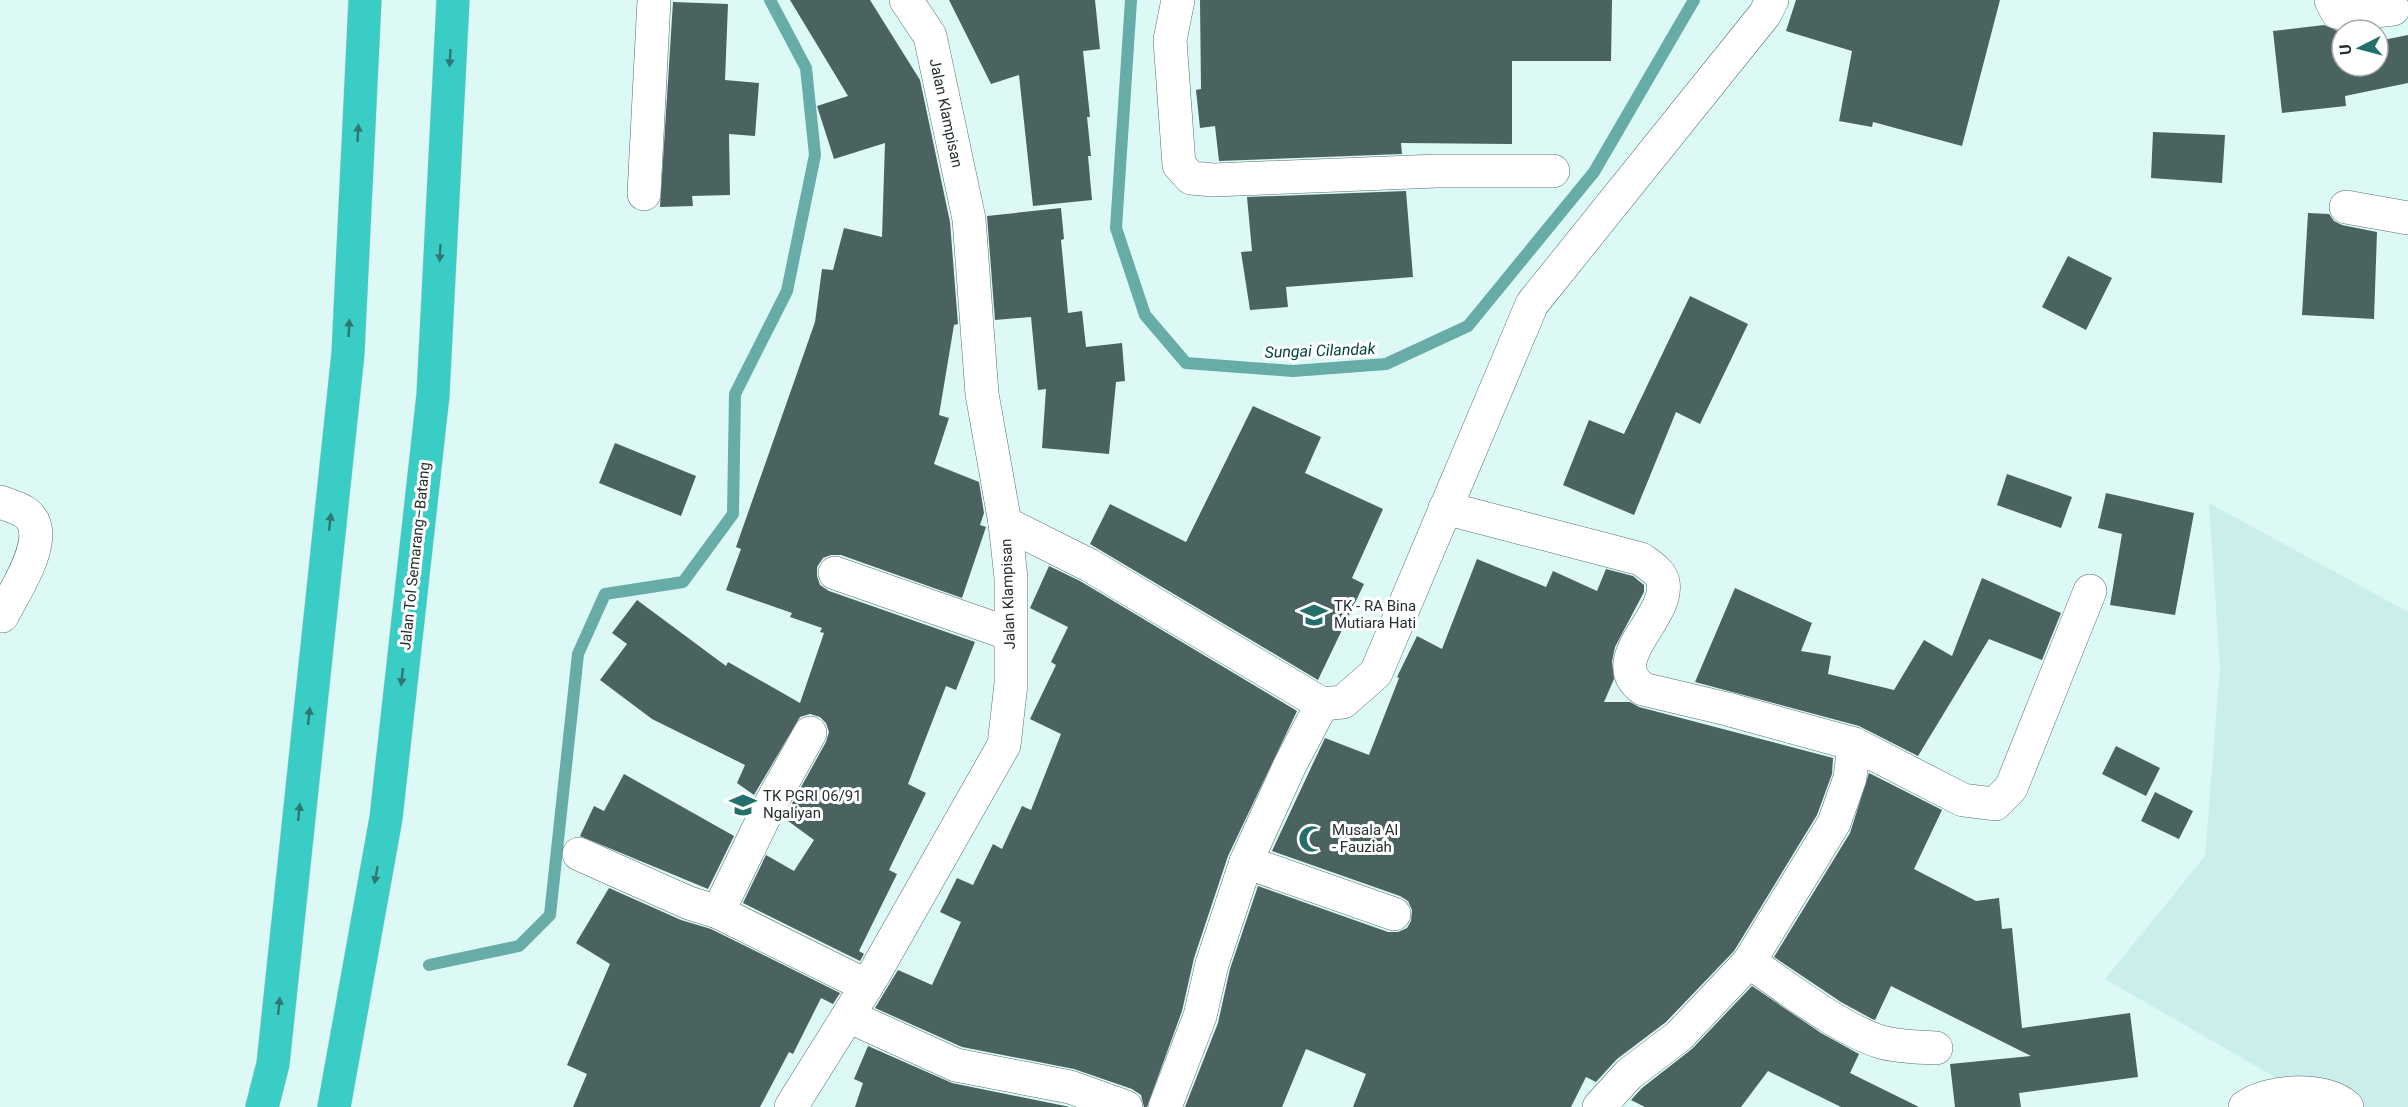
<svg xmlns="http://www.w3.org/2000/svg" width="2408" height="1107" viewBox="0 0 2408 1107" font-family="Roboto,sans-serif">
	<rect width="100%" height="100%" fill="#ddf9f6"/>
	<path fill="#caefeb" d="M2209,503l199,109v495h-104l7,-9 -206,-119 100,-123 15,-188z"/>
	<g fill="none" stroke-linecap="round" stroke-linejoin="round">
		<g stroke="#67aca7" stroke-width="12">
			<path d="M1131,0l-15,228 29,87 41,48 107,8 93,-7 82,-38 126,-154 100,-172"/>
			<path d="M429,965l90,-19 31,-31 28,-261 27,-60 78,-12 50,-68 2,-120 52,-103 28,-136 -9,-87 -36,-68"/>
		</g>
	</g>
	<g fill="#4a6260">
		<path d="M790,0h80l50,80 30,142 8,102 -4,1 -15,90 10,3 -15,46 45,18 5,31 -4,12 6,2 -24,71 -121,-43h-10l-8,3 -6,9v9l3,9 9,6 146,51 -19,48 -10,-4 -38,98 18,9 -37,77 8,4 -38,77 5,3 -4,7 -117,-58 23,-48 28,16 20,-31 -30,-22 42,-76 3,-10 -3,-9 -6,-6 -10,-3 -10,3 -46,78 -17,-12 8,-18 -93,-46 -52,-39 27,-36 -15,-11 25,-33 89,66 2,-4 72,41 24,-70 -4,-1 2,-4 -32,-11 2,-4 -66,-23 15,-41 -5,-2 79,-225 7,-53 11,1 11,-42 38,9 3,-94 -51,16 -17,-53 31,-10z"/>
		<path d="M949,0h146l5,49 -17,2 7,66h-3l4,39h-3l4,44 -59,6 -14,-131 -28,9z"/>
		<path d="M1200,0h412l-1,61h-99v83l-111,-1 1,11 -183,7 -4,-35 -15,2 -4,-38 5,-1z"/>
		<path d="M1796,0h204l-38,146 -89,-24 -1,5 -33,-6 13,-70 -66,-20z"/>
		<path d="M673,2l55,2 -3,76 34,3 -4,53 -26,-2 1,61 -38,1 1,10 -33,1z"/>
		<path d="M2324,25l14,6 2,18 2,-1v18h36v-25l30,-6v48l-63,13 1,10 -64,7 -9,-82z"/>
		<path d="M2153,132l72,3 -3,48 -71,-5z"/>
		<path d="M1406,191l7,86 -127,10 2,20 -38,3 -9,-58 11,-1 -5,-54z"/>
		<path d="M1061,208l3,31 -3,1 7,73 14,-2 4,36 36,-4 3,38 -9,1 -7,72 -67,-6 4,-59 -8,1 -7,-73 -36,3 -8,-104z"/>
		<path d="M2308,213l21,1 5,7 8,4 35,7 -3,87 -72,-4z"/>
		<path d="M2068,256l44,22 -26,52 -44,-23z"/>
		<path d="M1690,296l58,28 -48,100 -24,-12 -42,103 -71,-30 26,-65 35,14z"/>
		<path d="M1253,406l68,31 -16,36 78,36 -31,69 12,6 -46,96 -228,-136 20,-40 76,38z"/>
		<path d="M615,443l81,33 -15,40 -82,-33z"/>
		<path d="M2007,474l65,23 -11,31 -64,-23z"/>
		<path d="M2106,493l88,20 -19,102 -65,-10 12,-71 -24,-6z"/>
		<path d="M1477,559l69,28 7,-16 44,20 9,-22 27,7 6,5 5,4v7l-29,55 -3,14 2,18 -10,23h26l9,5 194,51 -1,16 -15,41 -83,136 -68,71 -49,37 -21,23 -10,-5 -15,30h-218l13,-33 -60,-25 -24,58h-97l33,-84 12,-54 28,-83 130,46h10l9,-4 4,-7 1,-11 -4,-9 -8,-5 -128,-45 53,-113 44,17 30,-77 -2,-1 20,-41 25,13z"/>
		<path d="M1049,566l31,15 217,130 -69,145 -34,102 -12,53 -35,96h-3l-3,-12 -9,-6 -58,-20 -112,-22 -87,-39 23,-38 34,15 29,-63 -21,-10 17,-34 16,7 20,-41 9,5 20,-43 9,4 30,-76 -31,-15 26,-54 -5,-3 17,-35 -38,-19z"/>
		<path d="M1982,578l79,35 -19,47 -53,-21 -71,117 -59,-30 -164,-44 40,-94 77,35 -11,28 30,5 -3,18 66,16 30,-50 28,16z"/>
		<path d="M2116,746l44,22 -14,28 -44,-22z"/>
		<path d="M1869,773l73,37 -28,59 62,32 23,-3 3,31 10,-1 10,100 108,-15 8,64 -119,16 2,14h-66l-5,-43 81,-8 -140,-70 -16,34 -3,-1 -31,-17 -67,-45 76,-124z"/>
		<path d="M624,774l110,62 -26,53 -128,-53 14,-30 10,5z"/>
		<path d="M2155,792l38,19 -14,28 -38,-18z"/>
		<path d="M609,888l72,32 30,9 129,64 -7,11 -12,-6 -28,56 -4,-2 -29,55h-187l14,-33 -20,-9 43,-101 -34,-21z"/>
		<path d="M1752,986l69,47 38,21 -9,19 69,34h-78l-73,-36 -27,36h-96l-14,-7 11,-12 50,-39z"/>
		<path d="M868,1046l84,37 118,24h-215l8,-24 -9,-4z"/>
	</g>
	<g fill="none" stroke-linecap="round" stroke-linejoin="round">
		<defs>
			<g id="minor">
				<path d="M1178,0l-8,40 9,125 12,13 22,2 224,-9h116"/>
				<path d="M2331,0l6,12 10,2 46,-5"/>
				<path d="M644,194l10,-194"/>
				<path d="M2346,207l62,11"/>
				<path d="M0,502c8,3 19,6 26,11 28,22 -12,79 -24,103"/>
				<path d="M1445,508l196,51c8,6 20,13 22,23 7,36 -61,77 -20,107l84,20 127,35 109,56 32,4 16,-16 79,-197"/>
				<path d="M1005,523l84,42 233,139 21,-2 33,-29 156,-369 233,-290 7,-14"/>
				<path d="M835,573l175,61"/>
				<path d="M579,854l110,49 29,9 149,74"/>
				<path d="M1246,862l148,52"/>
				<path d="M718,912l52,-107 40,-72"/>
				<path d="M1749,962c38,25 90,67 132,80 18,5 37,5 55,6"/>
				<path d="M848,1016l108,49 114,22 56,20"/>
				<path d="M791,1107l83,-133 130,-229 7,-61v-106l-6,-55 -23,-129 -13,-175 -39,-183 -24,-36"/>
				<path d="M1165,1107l35,-91 12,-52 34,-102 44,-97 32,-61"/>
				<path d="M1599,1107l30,-33 50,-38 70,-74 85,-139 16,-45 4,-34"/>
				<path d="M2245,1107c23,-17 80,-21 102,0"/>
			</g>
			<g id="highway">
				<path d="M262,1107l11,-43 75,-711 17,-353"/>
				<path d="M334,1107l52,-289 47,-423 20,-395"/>
			</g>
		</defs>
		<use href="#minor" stroke="#566e6c" stroke-width="34"/>
		<use href="#highway" stroke="#d8dada" stroke-width="34"/>
		<use href="#minor" stroke="#fff" stroke-width="33"/>
		<use href="#highway" stroke="#3acdc5" stroke-width="33"/>
	</g>
	<defs><path id="oneway-solid" d="M-6-.8H1V-3.2L6.5 0L1 3.2V.8H-6Z" transform="scale(1.5)"/></defs>
	<g fill="#2f7772">
		<use href="#oneway-solid" transform="translate(450 58) rotate(93)"/>
		<use href="#oneway-solid" transform="translate(358 133) rotate(-87)"/>
		<use href="#oneway-solid" transform="translate(440 253) rotate(93)"/>
		<use href="#oneway-solid" transform="translate(349 328) rotate(-87)"/>
		<use href="#oneway-solid" transform="translate(330 522) rotate(-84)"/>
		<use href="#oneway-solid" transform="translate(402 677) rotate(96)"/>
		<use href="#oneway-solid" transform="translate(309 716) rotate(-84)"/>
		<use href="#oneway-solid" transform="translate(299 812) rotate(-84)"/>
		<use href="#oneway-solid" transform="translate(376 875) rotate(100)"/>
		<use href="#oneway-solid" transform="translate(279 1006) rotate(-84)"/>
	</g>
	<defs>
		<symbol id="school-bare" viewBox="-9 -9 18 18"><path d="M0-5L7-2L0 1L-7-2ZM-4 1L0 2.5L4 1V4Q0 6-4 4Z" fill="#256f6b" stroke="#fff" stroke-width="2.5" paint-order="stroke"/></symbol>
		<symbol id="mosque-bare" viewBox="-9 -9 18 18"><path d="M3.5-4.9A6 6 0 1 0 3.5 4.9A5 5 0 1 1 3.5-4.9Z" fill="#256f6b" stroke="#fff" stroke-width="2.5" paint-order="stroke"/></symbol>
	</defs>
	<g fill-rule="evenodd">
		<use href="#school-bare" x="1295" y="596" width="38" height="38"/>
		<use href="#school-bare" x="724" y="786" width="38" height="38"/>
		<use href="#mosque-bare" x="1293" y="820" width="38" height="38"/>
	</g>
	<g text-anchor="middle" stroke-width="6" stroke-linejoin="round" paint-order="stroke">
		<g font-size="15" fill="#26302f" stroke="#fff">
			<text transform="translate(946 113) rotate(78)" y="5">Jalan Klampisan</text>
			<text transform="translate(415 556) rotate(-84)" y="5">Jalan Tol Semarang–Batang</text>
			<text transform="translate(1008 594) rotate(-92)" y="5">Jalan Klampisan</text>
		</g>
		<g font-size="15" fill="#26302f" stroke="#fff" text-anchor="start">
			<text x="1334" y="611">TK - RA Bina<tspan x="1334" dy="17">Mutiara Hati</tspan></text>
			<text x="763" y="801">TK PGRI 06/91<tspan x="763" dy="17">Ngaliyan</tspan></text>
			<text x="1332" y="835">Musala Al<tspan x="1332" dy="17">- Fauziah</tspan></text>
		</g>
		<g font-size="16" font-style="italic" fill="#00423f" stroke="#fff">
			<text transform="translate(1320 350) rotate(-2)" y="6">Sungai Cilandak</text>
		</g>
	</g>
	<g transform="translate(2360 48) rotate(264)"><circle r="28" fill="#ffffff" stroke="#a8acac" stroke-width="1.5"/>
	<path d="M0-4.5L10 22L0 15L-10 22Z" fill="#256f6b"/>
	<text y="-9" font-size="16" font-weight="bold" text-anchor="middle" fill="#26302f">U</text>
	</g>
</svg>
